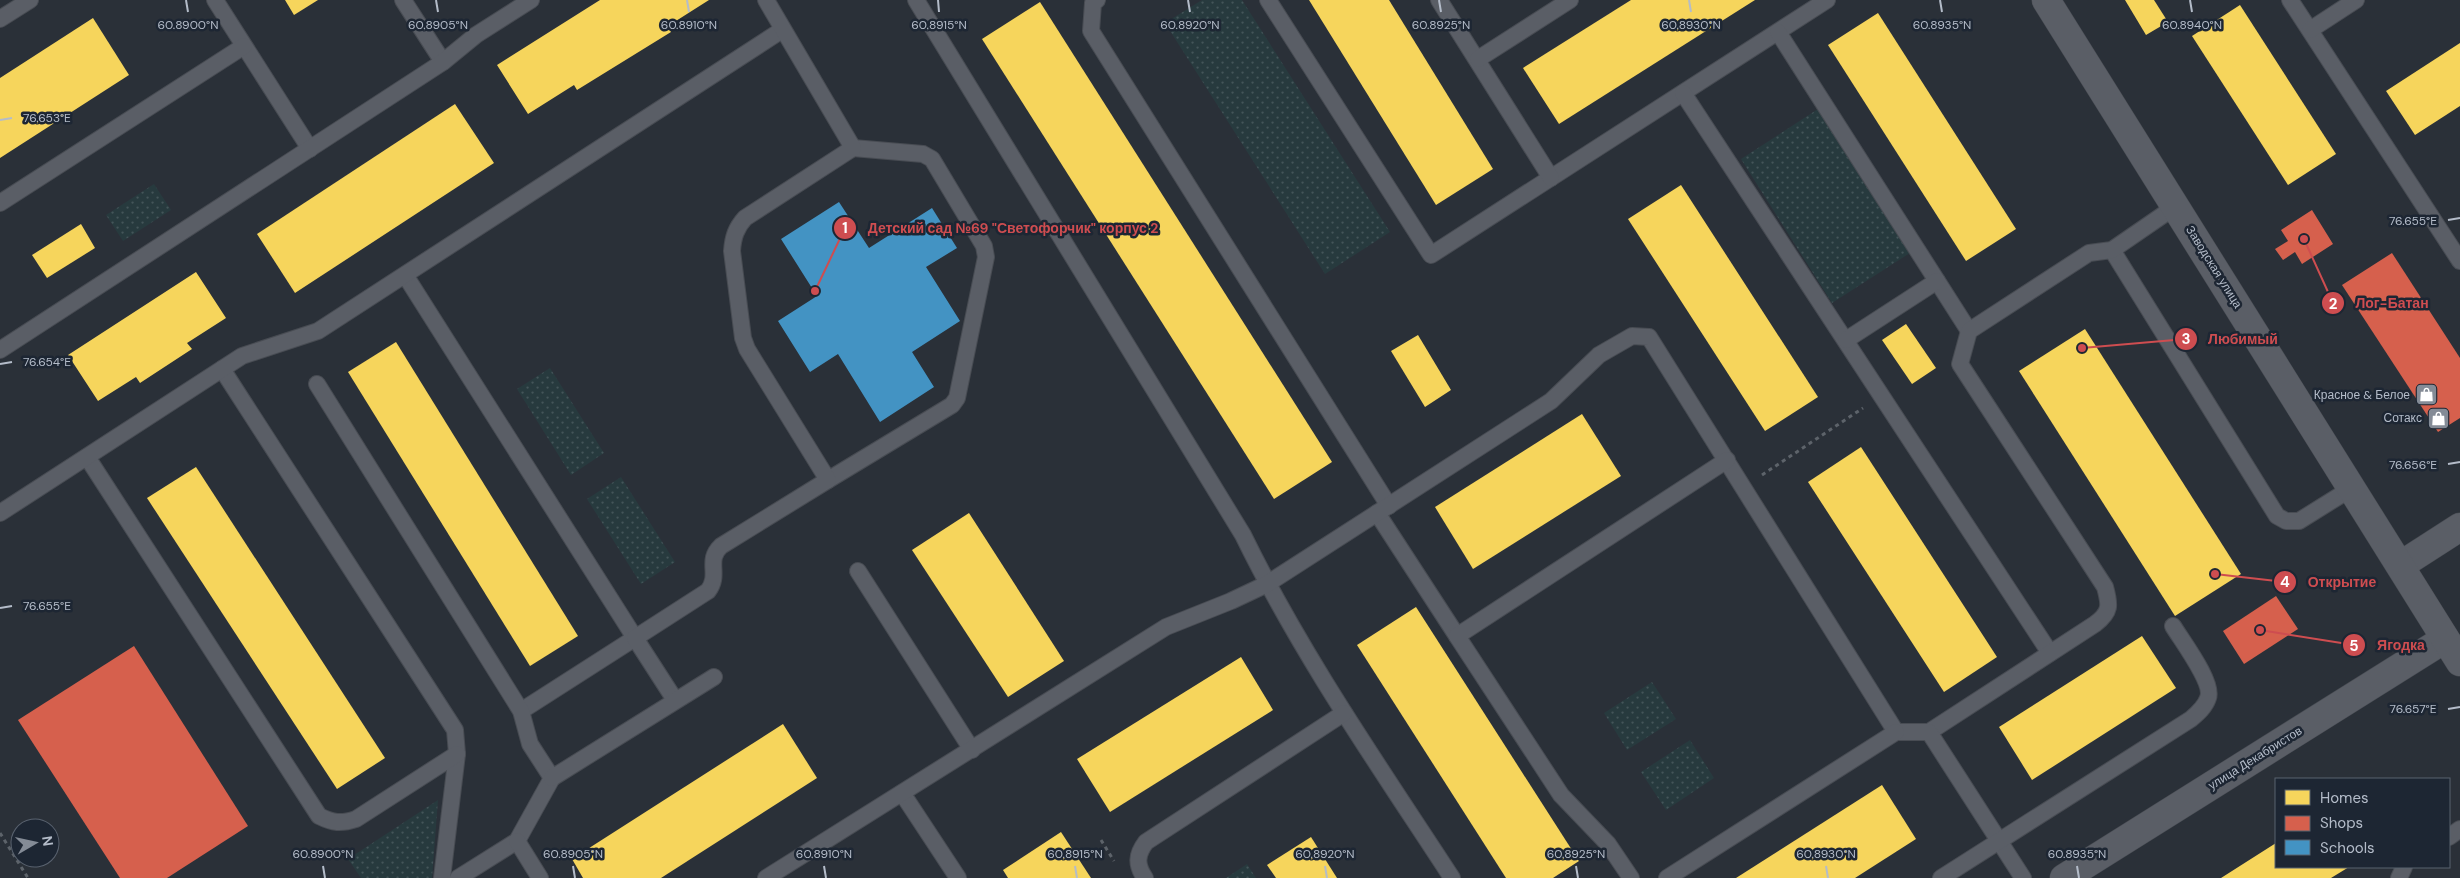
<svg xmlns="http://www.w3.org/2000/svg" width="2460" height="878" viewBox="0 0 2460 878" font-family="'DM Sans',sans-serif">
	<defs>
		<pattern id="park-dots" width="8" height="8" patternUnits="userSpaceOnUse" patternTransform="scale(1.25)"><rect width="8" height="8" fill="#273a3e"/><path d="M2 2h.1M6 6h.1" fill="none" stroke="#445559" stroke-width="1.8" stroke-linecap="round"/></pattern>
	</defs>
	<rect width="100%" height="100%" fill="#2a3038"/>
	<g fill="url(#park-dots)">
		<path d="M1202,0h40l148,232 -65,42 -160,-251z"/>
		<path d="M1818,109l92,144 -78,50 -91,-144z"/>
		<path d="M154,184l17,26 -48,31 -17,-26z"/>
		<path d="M550,368l54,85 -33,22 -54,-86z"/>
		<path d="M621,477l54,85 -34,22 -54,-85z"/>
		<path d="M1652,682l24,37 -49,31 -23,-37z"/>
		<path d="M1690,740l24,38 -48,32 -25,-38z"/>
		<path d="M438,800l-6,78h-71l-13,-19z"/>
		<path d="M1247,864l9,14h-30z"/>
	</g>
	<g fill="#f6d55c">
		<path d="M285,0h33l-24,15z"/>
		<path d="M600,0h109l-41,26 3,6 -94,58 -3,-5 -46,29 -31,-49z"/>
		<path d="M1309,0h80l104,169 -57,36z"/>
		<path d="M1631,0h124l-196,124 -36,-56z"/>
		<path d="M2125,0h29l14,22 -22,13z"/>
		<path d="M1040,2l292,460 -58,37 -292,-460z"/>
		<path d="M2240,5l96,149 -48,31 -96,-149z"/>
		<path d="M1878,13l138,216 -50,32 -138,-216z"/>
		<path d="M93,18l36,57 -129,83v-80z"/>
		<path d="M2460,43v63l-45,29 -29,-44z"/>
		<path d="M455,104l39,59 -199,130 -38,-59z"/>
		<path d="M1681,185l137,212 -53,34 -137,-212z"/>
		<path d="M81,224l14,24 -48,30 -15,-23z"/>
		<path d="M196,272l30,46 -39,25 5,6 -52,34 -4,-6 -38,24 -30,-46z"/>
		<path d="M1906,324l30,44 -24,16 -30,-44z"/>
		<path d="M2085,329l156,245 -66,42 -156,-245z"/>
		<path d="M1418,335l33,55 -26,17 -34,-56z"/>
		<path d="M396,342l182,294 -48,30 -182,-294z"/>
		<path d="M1582,414l39,62 -148,93 -38,-62z"/>
		<path d="M1861,447l136,210 -53,35 -136,-210z"/>
		<path d="M196,467l189,291 -48,31 -190,-291z"/>
		<path d="M969,513l95,148 -56,36 -96,-147z"/>
		<path d="M1416,607l163,254 -26,17h-47l-149,-233z"/>
		<path d="M2142,636l34,52 -144,92 -33,-53z"/>
		<path d="M1241,657l32,53 -163,102 -33,-53z"/>
		<path d="M783,724l34,54 -156,100h-78l-11,-19z"/>
		<path d="M1882,785l34,54 -61,39h-119z"/>
		<path d="M1061,832l30,46h-83l-5,-8z"/>
		<path d="M1311,837l26,41h-61l-9,-13z"/>
		<path d="M2276,843v24h73l-18,11h-110z"/>
	</g>
	<g fill="#d6604d">
		<path d="M2312,210l21,34 -31,20 -7,-12 -12,8 -8,-11 13,-8 -7,-11z"/>
		<path d="M2392,253l68,105v60l-22,14 -96,-147z"/>
		<path d="M2276,596l22,33 -54,35 -21,-33z"/>
		<path d="M134,646l114,180 -81,52h-47l-102,-158z"/>
	</g>
	<path fill="#4393c3" d="M839,202l30,46 63,-40 25,40 -31,19 34,54 -48,31 22,35 -54,35 -42,-68 -28,18 -32,-51 39,-25 -36,-57z"/>
	<g fill="none" stroke-linecap="round" stroke-linejoin="round">
		<defs>
			<g id="service">
				<path d="M215,0l95,149"/>
				<path d="M403,0l40,62"/>
				<path d="M916,0l327,535c59,121 136,231 209,343"/>
				<path d="M1097,0l-4,3 -2,28 298,475"/>
				<path d="M1268,0l163,255 396,-255"/>
				<path d="M1439,0l112,178"/>
				<path d="M2290,0l170,261"/>
				<path d="M0,19l30,-19"/>
				<path d="M2310,30l46,-30"/>
				<path d="M1778,32l191,299"/>
				<path d="M1478,59l92,-59"/>
				<path d="M1683,93l367,560"/>
				<path d="M0,203l244,-157"/>
				<path d="M2112,250l165,266 9,5h13l53,-33"/>
				<path d="M405,275l230,363 -114,73"/>
				<path d="M1846,340l91,-59"/>
				<path d="M0,350l443,-288 33,-27 55,-35"/>
				<path d="M222,369l233,361 2,24 -15,124"/>
				<path d="M317,384l204,327 9,33 22,34 -35,63 -59,37"/>
				<path d="M87,457l232,359c14,7 22,8 37,3l101,-65"/>
				<path d="M828,480l124,-75 5,-7 29,-141 -2,-11 -52,-87 -9,-5 -70,-6"/>
				<path d="M0,513l242,-157 76,-25 464,-301"/>
				<path d="M1377,513l80,123"/>
				<path d="M858,571l114,179"/>
				<path d="M675,700l-40,-62 73,-47c13,-17 -3,-30 13,-45l107,-66 -81,-131 -4,-11 -11,-87c1,-14 4,-23 13,-33l108,-70 -87,-148"/>
				<path d="M1929,732l166,-108c16,-12 15,-19 10,-37l-145,-223 9,-33 120,-78 23,-3 64,-44"/>
				<path d="M552,778l162,-101"/>
				<path d="M902,793l56,85"/>
				<path d="M2449,837l11,-8"/>
				<path d="M517,841l23,37"/>
				<path d="M766,878l400,-251 65,-26 36,-17 284,-183 48,-46 33,-19 17,1 247,395h33l94,146"/>
				<path d="M1145,878c-9,-13 -9,-23 1,-36l198,-129"/>
				<path d="M1631,878l-23,-34 -47,-49 -104,-159 270,-176"/>
				<path d="M1667,878l229,-146"/>
				<path d="M1941,878l250,-159c7,-6 14,-12 17,-21 6,-15 -26,-57 -35,-72"/>
				<path d="M2399,878l5,-11"/>
			</g>
			<g id="minor">
				<path d="M2401,565l59,-38"/>
				<path d="M2064,878l381,-239"/>
			</g>
			<path id="tertiary" d="M2046,0l414,662"/>
		</defs>
		<use href="#service" stroke="#484c53" stroke-width="18"/>
		<use href="#minor" stroke="#484c53" stroke-width="29"/>
		<use href="#tertiary" stroke="#484c53" stroke-width="29"/>
		<g stroke="#5d636a" stroke-width="3" stroke-dasharray="4 4" stroke-linecap="butt">
			<path d="M1762,475l101,-67"/>
			<path d="M0,833l28,45"/>
			<path d="M1101,840l13,21"/>
		</g>
		<use href="#service" stroke="#5a5e66" stroke-width="16"/>
		<use href="#minor" stroke="#5a5e66" stroke-width="28"/>
		<use href="#tertiary" stroke="#5a5e66" stroke-width="28"/>
	</g>
	<path fill="none" stroke="#b4bcc9" stroke-width="2" d="M186,0l2,12M436,0l2,12M687,0l2,12M938,0l1,12M1188,0l2,12M1439,0l2,12M1689,0l2,12M1940,0l2,12M2190,0l2,12M0,120l12,-2M2448,220l12,-2M0,364l12,-2M2448,464l12,-2M0,608l12,-2M2448,709l12,-2M323,866l2,12M573,866l2,12M824,866l2,12M1075,866l2,12M1325,866l2,12M1576,866l2,12M1826,866l2,12M2077,866l2,12"/>
	<defs>
		<symbol id="shop-square" viewBox="-11 -11 22 22"><rect x="-9" y="-9" width="18" height="18" rx="4" fill="#848b96" stroke="#1d2633"/><path d="M-5-2.5h2.3a2.7 3.5 0 0 1 5.4 0H5L5.5 6h-11ZM-1.5-2.5h3a1.5 2.3 0 0 0-3 0Z" fill="#fff"/></symbol>
	</defs>
	<g fill-rule="evenodd">
		<use href="#shop-square" x="2414" y="382" width="25" height="25"/>
		<use href="#shop-square" x="2426" y="406" width="25" height="25"/>
	</g>
	<g text-anchor="middle" stroke-width="5" stroke-linejoin="round" paint-order="stroke">
		<g font-size="12" fill="#b4bcc9" stroke="#1d2633">
			<text transform="translate(2214 267) rotate(58)" y="4">Заводская улица</text>
			<text transform="translate(2255 758) rotate(-32)" y="4">улица Декабристов</text>
		</g>
		<g font-size="12" fill="#b4bcc9" stroke="#1d2633" text-anchor="end">
			<text x="2410" y="399">Красное &amp; Белое</text>
			<text x="2422" y="422">Сотакс</text>
		</g>
	</g>
	<g font-size="12" text-anchor="middle" fill="#b4bcc9" stroke="#1d2633" stroke-width="5" stroke-linejoin="round" paint-order="stroke">
		<text x="188" y="29">60.8900°N</text>
		<text x="438" y="29">60.8905°N</text>
		<text x="689" y="29">60.8910°N</text>
		<text x="939" y="29">60.8915°N</text>
		<text x="1190" y="29">60.8920°N</text>
		<text x="1441" y="29">60.8925°N</text>
		<text x="1691" y="29">60.8930°N</text>
		<text x="1942" y="29">60.8935°N</text>
		<text x="2192" y="29">60.8940°N</text>
		<text x="47" y="122">76.653°E</text>
		<text x="2413" y="225">76.655°E</text>
		<text x="47" y="366">76.654°E</text>
		<text x="2413" y="469">76.656°E</text>
		<text x="47" y="610">76.655°E</text>
		<text x="2413" y="713">76.657°E</text>
		<text x="323" y="858">60.8900°N</text>
		<text x="573" y="858">60.8905°N</text>
		<text x="824" y="858">60.8910°N</text>
		<text x="1075" y="858">60.8915°N</text>
		<text x="1325" y="858">60.8920°N</text>
		<text x="1576" y="858">60.8925°N</text>
		<text x="1826" y="858">60.8930°N</text>
		<text x="2077" y="858">60.8935°N</text>
	</g>
	<path fill="none" stroke="#ce4d50" stroke-width="2" d="M815 291L845 228M2304 239L2333 303M2082 348L2186 339M2215 574L2285 582M2260 630L2354 645"/>
	<g fill="#ce4d50" stroke="#1d2633" stroke-width="2">
		<circle cx="815" cy="291" r="5"/>
		<circle cx="2304" cy="239" r="5"/>
		<circle cx="2082" cy="348" r="5"/>
		<circle cx="2215" cy="574" r="5"/>
		<circle cx="2260" cy="630" r="5"/>
		<circle cx="845" cy="228" r="12"/>
		<circle cx="2333" cy="303" r="12"/>
		<circle cx="2186" cy="339" r="12"/>
		<circle cx="2285" cy="582" r="12"/>
		<circle cx="2354" cy="645" r="12"/>
	</g>
	<g font-size="15" text-anchor="middle" font-weight="bold" fill="#fff">
		<text x="845" y="233">1</text>
		<text x="2333" y="309">2</text>
		<text x="2186" y="344">3</text>
		<text x="2285" y="587">4</text>
		<text x="2354" y="651">5</text>
	</g>
	<g font-size="14" text-anchor="middle" font-weight="bold" fill="#ce4d50" stroke="#1d2633" stroke-width="5" stroke-linejoin="round" paint-order="stroke">
		<text x="1013" y="233">Детский сад №69 "Светофорчик" корпус 2</text>
		<text x="2392" y="308">Лог-Батан</text>
		<text x="2243" y="344">Любимый</text>
		<text x="2342" y="587">Открытие</text>
		<text x="2401" y="650">Ягодка</text>
	</g>
	<rect x="2275" y="778" width="175" height="90" fill="#1d2633" stroke="#59626f"/>
	<rect x="2285" y="790" width="25" height="15" fill="#f6d55c" stroke="#59626f"/>
	<text x="2320" y="803" font-size="15" fill="#b4bcc9">Homes</text>
	<rect x="2285" y="816" width="25" height="15" fill="#d6604d" stroke="#59626f"/>
	<text x="2320" y="828" font-size="15" fill="#b4bcc9">Shops</text>
	<rect x="2285" y="840" width="25" height="15" fill="#4393c3" stroke="#59626f"/>
	<text x="2320" y="853" font-size="15" fill="#b4bcc9">Schools</text>
	<g transform="translate(35 843) rotate(81)"><circle r="24" fill="#1d2633" stroke="#59626f"/>
	<path d="M0-4L9 19L0 12L-9 19Z" fill="#848b96"/>
	<text y="-8" font-size="14" font-weight="bold" text-anchor="middle" fill="#b4bcc9">N</text>
	</g>
</svg>
